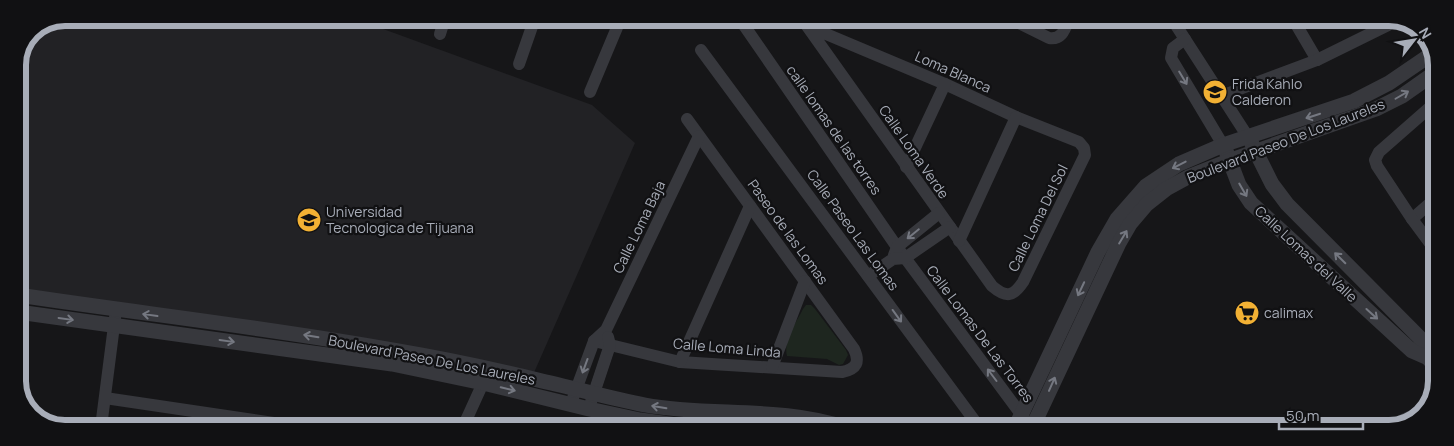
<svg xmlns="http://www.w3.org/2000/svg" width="1454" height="446" viewBox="0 0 1454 446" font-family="Manrope,sans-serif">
	<rect width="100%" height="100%" fill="#161618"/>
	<path fill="#222225" d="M66,18h287l239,87 43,38 -106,241 -250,-49 -261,-38v-232l14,-34z"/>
	<path fill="#1e261f" d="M806,305h5l4,4 31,41 2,5 -5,9 -4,1 -12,-6 -40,-3c-4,-16 9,-33 16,-47z"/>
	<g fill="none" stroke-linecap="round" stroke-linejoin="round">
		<g stroke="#37383d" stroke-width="12">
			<path d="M739,18l158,229 129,174"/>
			<path d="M802,18l5,8 185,260c14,12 21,11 31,-4l62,-127 -1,-7 -5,-6 -63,-25 -71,-33 -138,-58"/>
			<path d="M1011,19l38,19c13,2 16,-9 20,-19"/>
			<path d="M1172,19l76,118"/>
			<path d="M1293,19l24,41"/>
			<path d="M440,34l5,-16"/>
			<path d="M1185,39l-12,9 -2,10 52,87"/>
			<path d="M701,50l279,378"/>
			<path d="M519,64l16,-46"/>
			<path d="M590,92l31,-74"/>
			<path d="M1221,96l96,-36 71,-35 5,-6"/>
			<path d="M906,167l39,-83"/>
			<path d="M1412,219l24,-21"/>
			<path d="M959,241l57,-124"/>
			<path d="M1435,250l-23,-31 -35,-53 -2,-6 4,-8 57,-50"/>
			<path d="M894,255l3,-8 42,-34"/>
			<path d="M868,276l25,-17 12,-1 45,-31"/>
			<path d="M594,341l86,21 162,10c15,-3 18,-10 12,-23l-167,-230"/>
			<path d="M1416,348l8,-6 11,1"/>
			<path d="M680,362l70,-156"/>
			<path d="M772,367l33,-86"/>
			<path d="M105,398l196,29"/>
			<path d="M573,398l21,-57 12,-11 93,-194"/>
			<path d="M591,402l19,-57 -2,-8"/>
			<path d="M101,427l15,-117"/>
			<path d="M463,427l20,-44 2,-8"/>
			<path d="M1385,428l38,-17"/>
		</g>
		<g stroke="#37383d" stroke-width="15">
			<path d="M1252,144l20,40 15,20 137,138 4,16"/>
			<path d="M1226,151l13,34 12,18 161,148 16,7 7,8"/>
			<path d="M18,295c126,19 254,33 380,56 47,8 94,18 140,29 36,8 71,18 107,25 66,12 136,1 201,23"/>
			<path d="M18,312l374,52 91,19 106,26 51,11 37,5 56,3"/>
			<path d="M1015,428l83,-176 19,-33 29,-33 33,-22 44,-19 131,-44 35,-18 44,-30"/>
			<path d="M1032,428l87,-185 11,-19 17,-20 19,-15 22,-12 43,-17 145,-51 26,-13 34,-24"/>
		</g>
	</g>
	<defs><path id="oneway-shaft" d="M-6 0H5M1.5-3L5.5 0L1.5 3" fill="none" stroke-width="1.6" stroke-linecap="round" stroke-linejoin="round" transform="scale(1.25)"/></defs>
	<g stroke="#757881">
		<use href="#oneway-shaft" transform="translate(1183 78) rotate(59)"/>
		<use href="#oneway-shaft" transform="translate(1402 95) rotate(-30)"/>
		<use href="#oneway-shaft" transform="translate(1313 116) rotate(162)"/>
		<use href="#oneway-shaft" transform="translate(1179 165) rotate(153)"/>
		<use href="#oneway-shaft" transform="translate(1243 190) rotate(60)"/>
		<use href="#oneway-shaft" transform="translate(913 234) rotate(141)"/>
		<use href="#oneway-shaft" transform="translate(1123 237) rotate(-59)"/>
		<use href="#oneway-shaft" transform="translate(1340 258) rotate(-135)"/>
		<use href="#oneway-shaft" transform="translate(1081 289) rotate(115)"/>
		<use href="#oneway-shaft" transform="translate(1372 314) rotate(42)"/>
		<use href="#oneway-shaft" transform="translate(150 315) rotate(-172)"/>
		<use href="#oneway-shaft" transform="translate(897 316) rotate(54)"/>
		<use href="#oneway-shaft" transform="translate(66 319) rotate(8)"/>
		<use href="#oneway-shaft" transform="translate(311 336) rotate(-171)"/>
		<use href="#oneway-shaft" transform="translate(227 341) rotate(8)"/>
		<use href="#oneway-shaft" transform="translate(585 366) rotate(110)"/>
		<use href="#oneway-shaft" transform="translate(992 375) rotate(-127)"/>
		<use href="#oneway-shaft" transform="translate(1052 384) rotate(-66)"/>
		<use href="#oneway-shaft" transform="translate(508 389) rotate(14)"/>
		<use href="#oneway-shaft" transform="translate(659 407) rotate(-171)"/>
	</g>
	<defs>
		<symbol id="school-disc" viewBox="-11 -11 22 22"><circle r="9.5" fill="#f2b134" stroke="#111113"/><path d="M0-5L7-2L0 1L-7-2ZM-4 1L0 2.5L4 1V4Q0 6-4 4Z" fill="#111"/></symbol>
		<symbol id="university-disc" viewBox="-11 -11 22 22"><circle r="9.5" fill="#f2b134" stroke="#111113"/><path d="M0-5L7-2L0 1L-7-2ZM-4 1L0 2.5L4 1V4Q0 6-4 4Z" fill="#111"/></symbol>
		<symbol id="supermarket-disc" viewBox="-11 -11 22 22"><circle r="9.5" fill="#f2b134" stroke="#111113"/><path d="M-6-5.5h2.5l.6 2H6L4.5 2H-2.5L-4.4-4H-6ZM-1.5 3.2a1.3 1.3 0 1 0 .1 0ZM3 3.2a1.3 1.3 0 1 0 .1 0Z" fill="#111"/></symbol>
	</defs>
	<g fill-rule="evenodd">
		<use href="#school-disc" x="1201" y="78" width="28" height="28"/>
		<use href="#university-disc" x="295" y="206" width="28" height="28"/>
		<use href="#supermarket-disc" x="1233" y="299" width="28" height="28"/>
	</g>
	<g text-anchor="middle" stroke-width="4.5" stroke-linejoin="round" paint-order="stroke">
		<g font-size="14" fill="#a8adb8" stroke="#111113">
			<text transform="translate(953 72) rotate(24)" y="5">Loma Blanca</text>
			<text transform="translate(834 130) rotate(55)" y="5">calle lomas de las torres</text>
			<text transform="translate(1286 141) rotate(-21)" y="5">Boulevard Paseo De Los Laureles</text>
			<text transform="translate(914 152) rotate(55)" y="5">Calle Loma Verde</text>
			<text transform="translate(1038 218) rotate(-64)" y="5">Calle Loma Del Sol</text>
			<text transform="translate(639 227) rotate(-64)" y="5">Calle Loma Baja</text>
			<text transform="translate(853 230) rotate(54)" y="5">Calle Paseo Las Lomas</text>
			<text transform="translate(788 232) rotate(54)" y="5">Paseo de las Lomas</text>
			<text transform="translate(1306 254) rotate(43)" y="5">Calle Lomas del Valle</text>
			<text transform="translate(980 334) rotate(53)" y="5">Calle Lomas De Las Torres</text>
			<text transform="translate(727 348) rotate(5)" y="5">Calle Loma Linda</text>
			<text transform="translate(432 360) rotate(11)" y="5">Boulevard Paseo De Los Laureles</text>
		</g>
		<g font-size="14" fill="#a8adb8" stroke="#111113" text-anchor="start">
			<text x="1232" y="89">Frida Kahlo<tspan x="1232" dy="16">Calderon</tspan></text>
			<text x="326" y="217">Universidad<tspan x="326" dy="16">Tecnologica de Tijuana</tspan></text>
			<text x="1264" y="318">calimax</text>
		</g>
	</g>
	<path d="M0 0H1454V446H0ZM65 26H1389A39 39 0 0 1 1428 65V381A39 39 0 0 1 1389 420H65A39 39 0 0 1 26 381V65A39 39 0 0 1 65 26Z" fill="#111113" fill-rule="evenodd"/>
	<path fill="none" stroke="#a8adb8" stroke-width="6" d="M65 26H1389A39 39 0 0 1 1428 65V381A39 39 0 0 1 1389 420H65A39 39 0 0 1 26 381V65A39 39 0 0 1 65 26Z"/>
	<g transform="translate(1414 40) rotate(59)" stroke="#111113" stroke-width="4" paint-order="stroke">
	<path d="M0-4L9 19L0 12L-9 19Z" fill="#a8adb8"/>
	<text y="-8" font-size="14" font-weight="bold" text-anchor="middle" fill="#a8adb8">N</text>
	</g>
	<path d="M1279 421v8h84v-8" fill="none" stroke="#a8adb8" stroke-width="2.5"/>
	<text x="1286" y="421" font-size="15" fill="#a8adb8" stroke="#111113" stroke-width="4" paint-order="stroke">50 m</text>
</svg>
